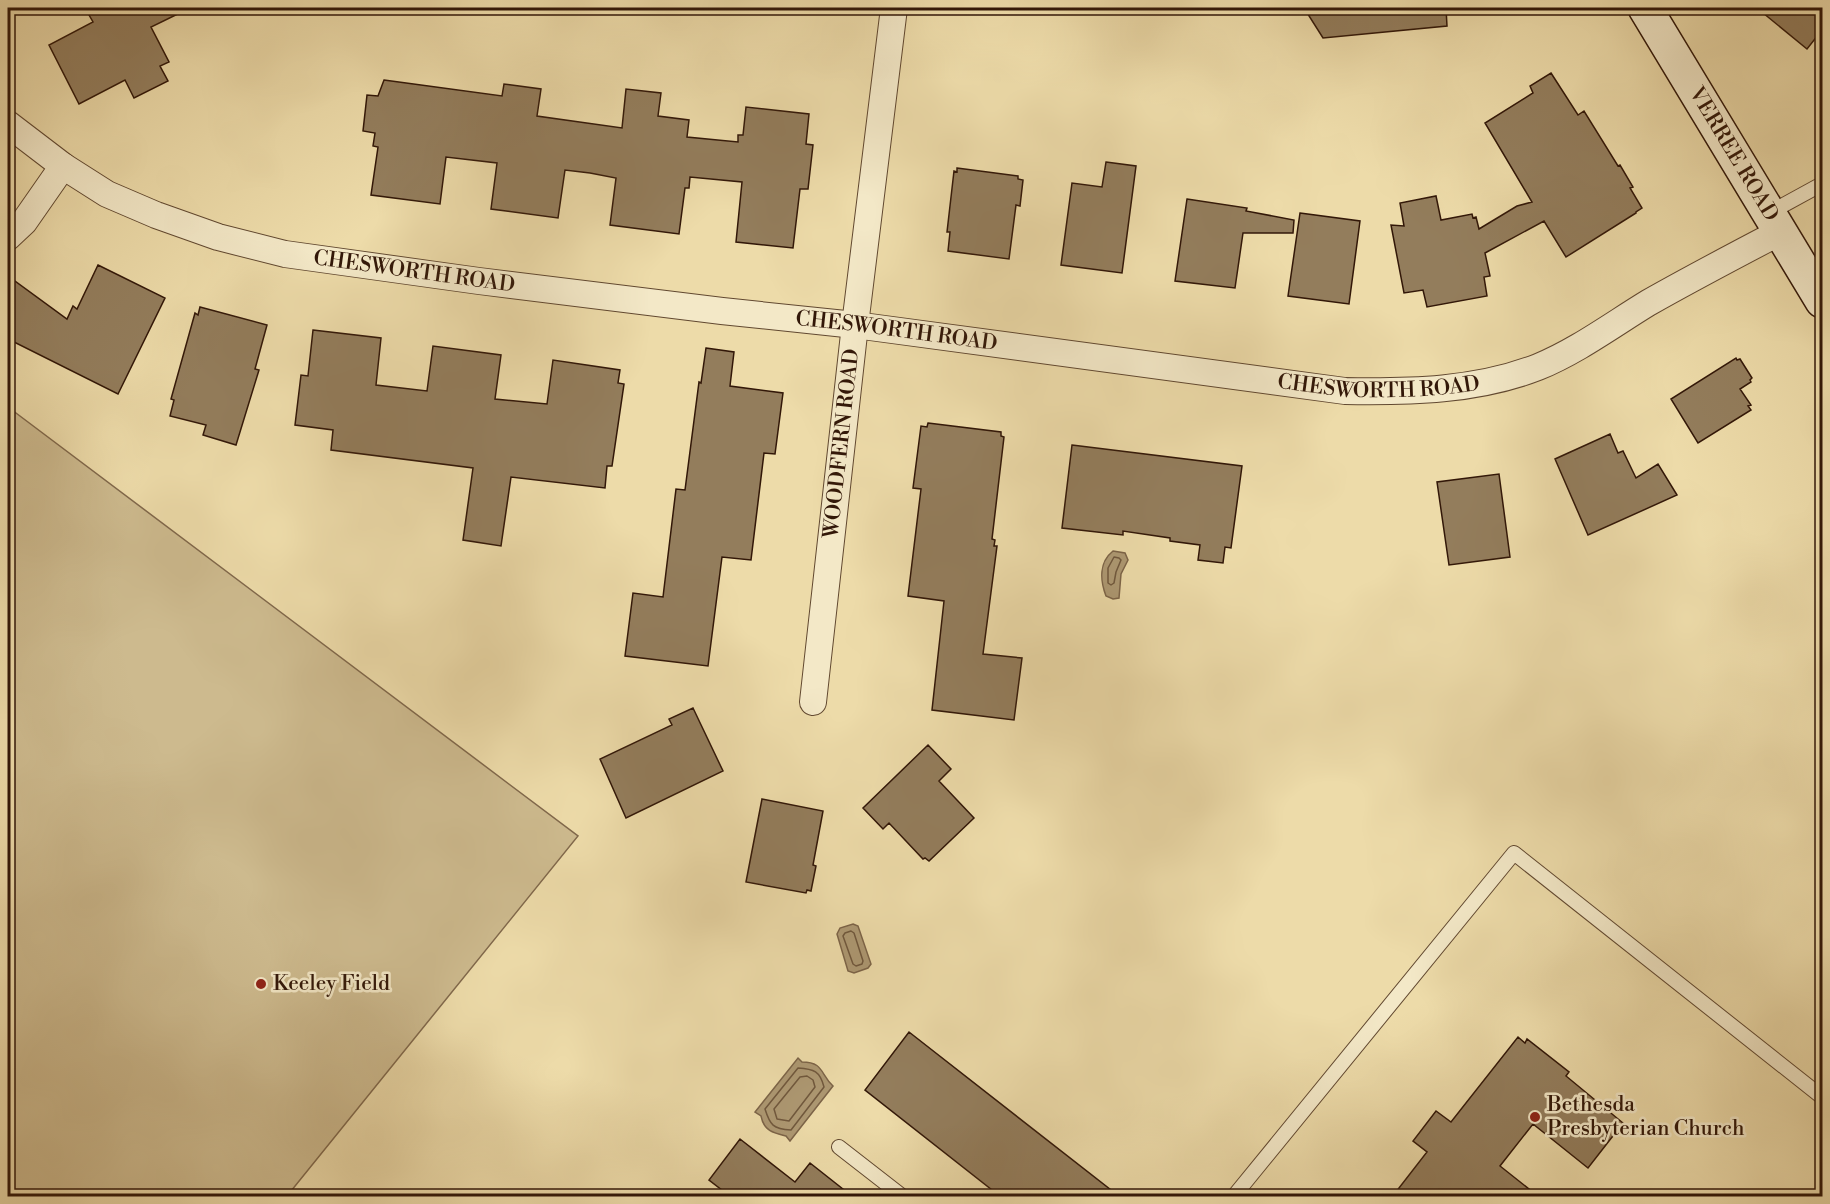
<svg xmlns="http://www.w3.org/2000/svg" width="1830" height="1204" viewBox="0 0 1830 1204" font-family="'Libre Bodoni',serif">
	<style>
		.green { fill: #cdba8e; stroke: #80684b; stroke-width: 1.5 }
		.water { fill: #ad9872; stroke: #7c6448; stroke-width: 1.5 }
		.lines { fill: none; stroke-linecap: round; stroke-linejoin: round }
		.shore { stroke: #70583d; stroke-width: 1.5 }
		.building { fill: #937d5c; stroke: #321708; stroke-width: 1.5 }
		.service-casing { stroke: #614830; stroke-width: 16 }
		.minor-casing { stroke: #614830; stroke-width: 28 }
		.secondary-casing { stroke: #321708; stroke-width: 36 }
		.service { stroke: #f3e8c7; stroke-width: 14 }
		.minor { stroke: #f3e8c7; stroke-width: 26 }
		.secondary { stroke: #f3e8c7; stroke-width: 33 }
		.poi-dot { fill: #8f2418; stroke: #f3e8c7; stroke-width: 2 }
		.labels { text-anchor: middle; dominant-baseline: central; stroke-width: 5; stroke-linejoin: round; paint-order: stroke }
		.street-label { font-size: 21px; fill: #321708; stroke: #f3e8c7 }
		.poi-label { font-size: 21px; fill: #321708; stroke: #f3e8c7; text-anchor: start }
	</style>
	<rect width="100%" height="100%" fill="#eddba9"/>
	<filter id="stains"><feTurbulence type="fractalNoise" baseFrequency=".00333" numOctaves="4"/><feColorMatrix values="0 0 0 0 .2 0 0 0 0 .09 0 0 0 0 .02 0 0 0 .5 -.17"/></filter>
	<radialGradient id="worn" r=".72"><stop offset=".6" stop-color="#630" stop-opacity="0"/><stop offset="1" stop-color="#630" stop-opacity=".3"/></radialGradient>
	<path class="green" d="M 8,407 L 578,836 L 287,1196 L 8,1196 Z"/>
	<path class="water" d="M 1113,551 L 1125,553 L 1128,560 L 1121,574 L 1119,598 L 1113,599 L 1106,596 C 1100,580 1099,562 1113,551 Z
		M 853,924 L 858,926 L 871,964 L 868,968 L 854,973 L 848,971 L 837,934 L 840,928 Z
		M 798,1058 L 802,1062 C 824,1062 820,1074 833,1086 L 790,1141 L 786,1136 C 773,1133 764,1131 761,1116 L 755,1112 Z"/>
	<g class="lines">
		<path class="shore" d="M 1114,557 L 1119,558 L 1121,560 L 1116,572 L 1114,583 L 1111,585 L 1108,583 L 1108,568 Z
			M 851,931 L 854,933 L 863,961 L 862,964 L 856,966 L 853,964 L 843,936 L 845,933 Z
			M 798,1068 C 814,1069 820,1071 824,1087 L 791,1130 C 773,1129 770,1125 765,1109 Z
			M 807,1076 L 813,1080 L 815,1087 L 789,1121 L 777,1119 L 774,1109 L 800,1077 Z"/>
	</g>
	<path class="building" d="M 85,8 L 190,8 L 151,27 L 169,62 L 160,66 L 168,81 L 134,98 L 125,80 L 79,104 L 49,45 L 93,22 Z
		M 1304,8 L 1446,8 L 1447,26 L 1323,38 Z
		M 1757,8 L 1822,8 L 1822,30 L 1807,49 Z
		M 1551,73 L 1578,115 L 1584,111 L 1618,166 L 1620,165 L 1633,187 L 1630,188 L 1642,208 L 1636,212 L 1636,213 L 1566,257 L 1544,221 L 1485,253 L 1490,276 L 1484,277 L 1487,296 L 1427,307 L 1423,290 L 1404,293 L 1391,225 L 1404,226 L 1400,203 L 1436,196 L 1441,220 L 1472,214 L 1473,218 L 1476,217 L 1479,229 L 1517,206 L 1532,202 L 1485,123 L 1533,93 L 1530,86 Z
		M 384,80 L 502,96 L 504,84 L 541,89 L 537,116 L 622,128 L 626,89 L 661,93 L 658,116 L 689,120 L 687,137 L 738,142 L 738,135 L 743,135 L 746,107 L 809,114 L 806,144 L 813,145 L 808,189 L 800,189 L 793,248 L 736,242 L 742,182 L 690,177 L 689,188 L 685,188 L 679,234 L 610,225 L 616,178 L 590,173 L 565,170 L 558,218 L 491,209 L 497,163 L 446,157 L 440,204 L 371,195 L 378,147 L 373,146 L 375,133 L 363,131 L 367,95 L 378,96 Z
		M 1106,162 L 1136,166 L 1122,273 L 1061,265 L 1072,183 L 1102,187 Z
		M 957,168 L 1018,176 L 1018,179 L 1023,180 L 1020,206 L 1016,205 L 1009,259 L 948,251 L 950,232 L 947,232 L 954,171 L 957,172 Z
		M 1187,199 L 1247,208 L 1246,211 L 1294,220 L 1293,233 L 1243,233 L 1235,288 L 1175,281 Z
		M 1300,213 L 1360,221 L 1349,304 L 1288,296 Z
		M 98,265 L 165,298 L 118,394 L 8,339 L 8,276 L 67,319 L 73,306 L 77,309 Z
		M 200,307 L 267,325 L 255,369 L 259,370 L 236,445 L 203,435 L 206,425 L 170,416 L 174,400 L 171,399 L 195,313 L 198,315 Z
		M 313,330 L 381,338 L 376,385 L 427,391 L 433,346 L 501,355 L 495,399 L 547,404 L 553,360 L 620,370 L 618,383 L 624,384 L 612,466 L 607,466 L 605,488 L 511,477 L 501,546 L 463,540 L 473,468 L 331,450 L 333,430 L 295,425 L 301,375 L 308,376 Z
		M 706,348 L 734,352 L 730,386 L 783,393 L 775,454 L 764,453 L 751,560 L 722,557 L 708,666 L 625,656 L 633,593 L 663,597 L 676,489 L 685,490 L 699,382 L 701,383 Z
		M 1736,358 L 1737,360 L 1740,359 L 1752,378 L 1750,380 L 1751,382 L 1740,389 L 1751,405 L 1748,406 L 1751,410 L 1698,443 L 1671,399 Z
		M 928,423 L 1001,432 L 1001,436 L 1004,437 L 992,539 L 995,540 L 994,546 L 997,546 L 983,654 L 1022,658 L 1014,720 L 932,710 L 944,601 L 908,596 L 921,489 L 913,488 L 921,426 L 927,427 Z
		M 1610,434 L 1618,453 L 1623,451 L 1636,478 L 1658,464 L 1677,495 L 1588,535 L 1555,459 Z
		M 1072,445 L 1242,466 L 1231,548 L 1225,547 L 1223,563 L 1198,560 L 1200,545 L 1170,541 L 1170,538 L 1123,531 L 1123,535 L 1062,528 Z
		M 1499,474 L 1510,557 L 1449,565 L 1437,482 Z
		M 693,708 L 723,771 L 626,818 L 600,759 L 672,725 L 669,719 Z
		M 928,745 L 951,769 L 939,781 L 974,818 L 929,861 L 925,858 L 923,859 L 889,823 L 883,829 L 863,808 Z
		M 762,799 L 823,811 L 813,865 L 816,866 L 811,891 L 807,890 L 806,893 L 746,882 Z
		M 909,1032 L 1120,1197 L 1001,1197 L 865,1090 Z
		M 1518,1037 L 1525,1043 L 1527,1039 L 1569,1072 L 1566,1076 L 1623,1123 L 1588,1168 L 1533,1124 L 1500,1166 L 1539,1197 L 1392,1197 L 1427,1152 L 1413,1141 L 1436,1111 L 1451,1122 Z
		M 740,1139 L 795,1182 L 810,1163 L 853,1197 L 731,1197 L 709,1180 Z"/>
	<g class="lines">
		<defs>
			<path id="service" d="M 1769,213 L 1822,184
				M 839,1147 L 902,1196
				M 1234,1196 L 1514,853 L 1822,1097"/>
			<g id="minor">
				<path id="s1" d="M 8,124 L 63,166 L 107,194 L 156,215 L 218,237 L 285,254 L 479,281 L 722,311 L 855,325 L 1345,391 C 1410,392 1477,391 1538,367 C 1577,351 1612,325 1648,303 C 1692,278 1736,255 1780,232"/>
				<path d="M 8,237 L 24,222 L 63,166"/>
				<path id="s2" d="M 813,702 L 855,325 L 894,8"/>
			</g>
			<g id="secondary">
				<path id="s3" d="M 1645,8 L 1822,301"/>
			</g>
		</defs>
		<use href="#service" class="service-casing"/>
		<use href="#minor" class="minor-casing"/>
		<use href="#secondary" class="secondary-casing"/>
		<use href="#service" class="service"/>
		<use href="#minor" class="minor"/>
		<use href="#secondary" class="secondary"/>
	</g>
	<g class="poi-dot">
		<circle cx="261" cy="984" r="6"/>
		<circle cx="1535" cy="1117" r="6"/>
	</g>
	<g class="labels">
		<g class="street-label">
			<text stroke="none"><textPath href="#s3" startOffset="171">VERREE ROAD</textPath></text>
			<text stroke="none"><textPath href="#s1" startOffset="440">CHESWORTH ROAD</textPath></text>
			<text stroke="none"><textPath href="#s1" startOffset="926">CHESWORTH ROAD</textPath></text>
			<text stroke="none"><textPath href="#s1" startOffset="1412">CHESWORTH ROAD</textPath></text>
			<text stroke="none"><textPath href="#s2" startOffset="260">WOODFERN ROAD</textPath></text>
		</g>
		<g class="poi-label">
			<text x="273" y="984">Keeley Field</text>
			<text x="1547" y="1105">Bethesda<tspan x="1547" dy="24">Presbyterian Church</tspan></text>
		</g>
	</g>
	<rect width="1830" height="1204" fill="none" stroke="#eddba9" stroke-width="30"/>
	<rect x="9" y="9" width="1812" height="1186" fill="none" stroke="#321708" stroke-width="3"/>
	<rect x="15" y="15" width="1800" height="1174" fill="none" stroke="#321708" stroke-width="1.5"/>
	<rect width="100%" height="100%" filter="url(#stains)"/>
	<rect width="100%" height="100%" fill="url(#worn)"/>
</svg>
